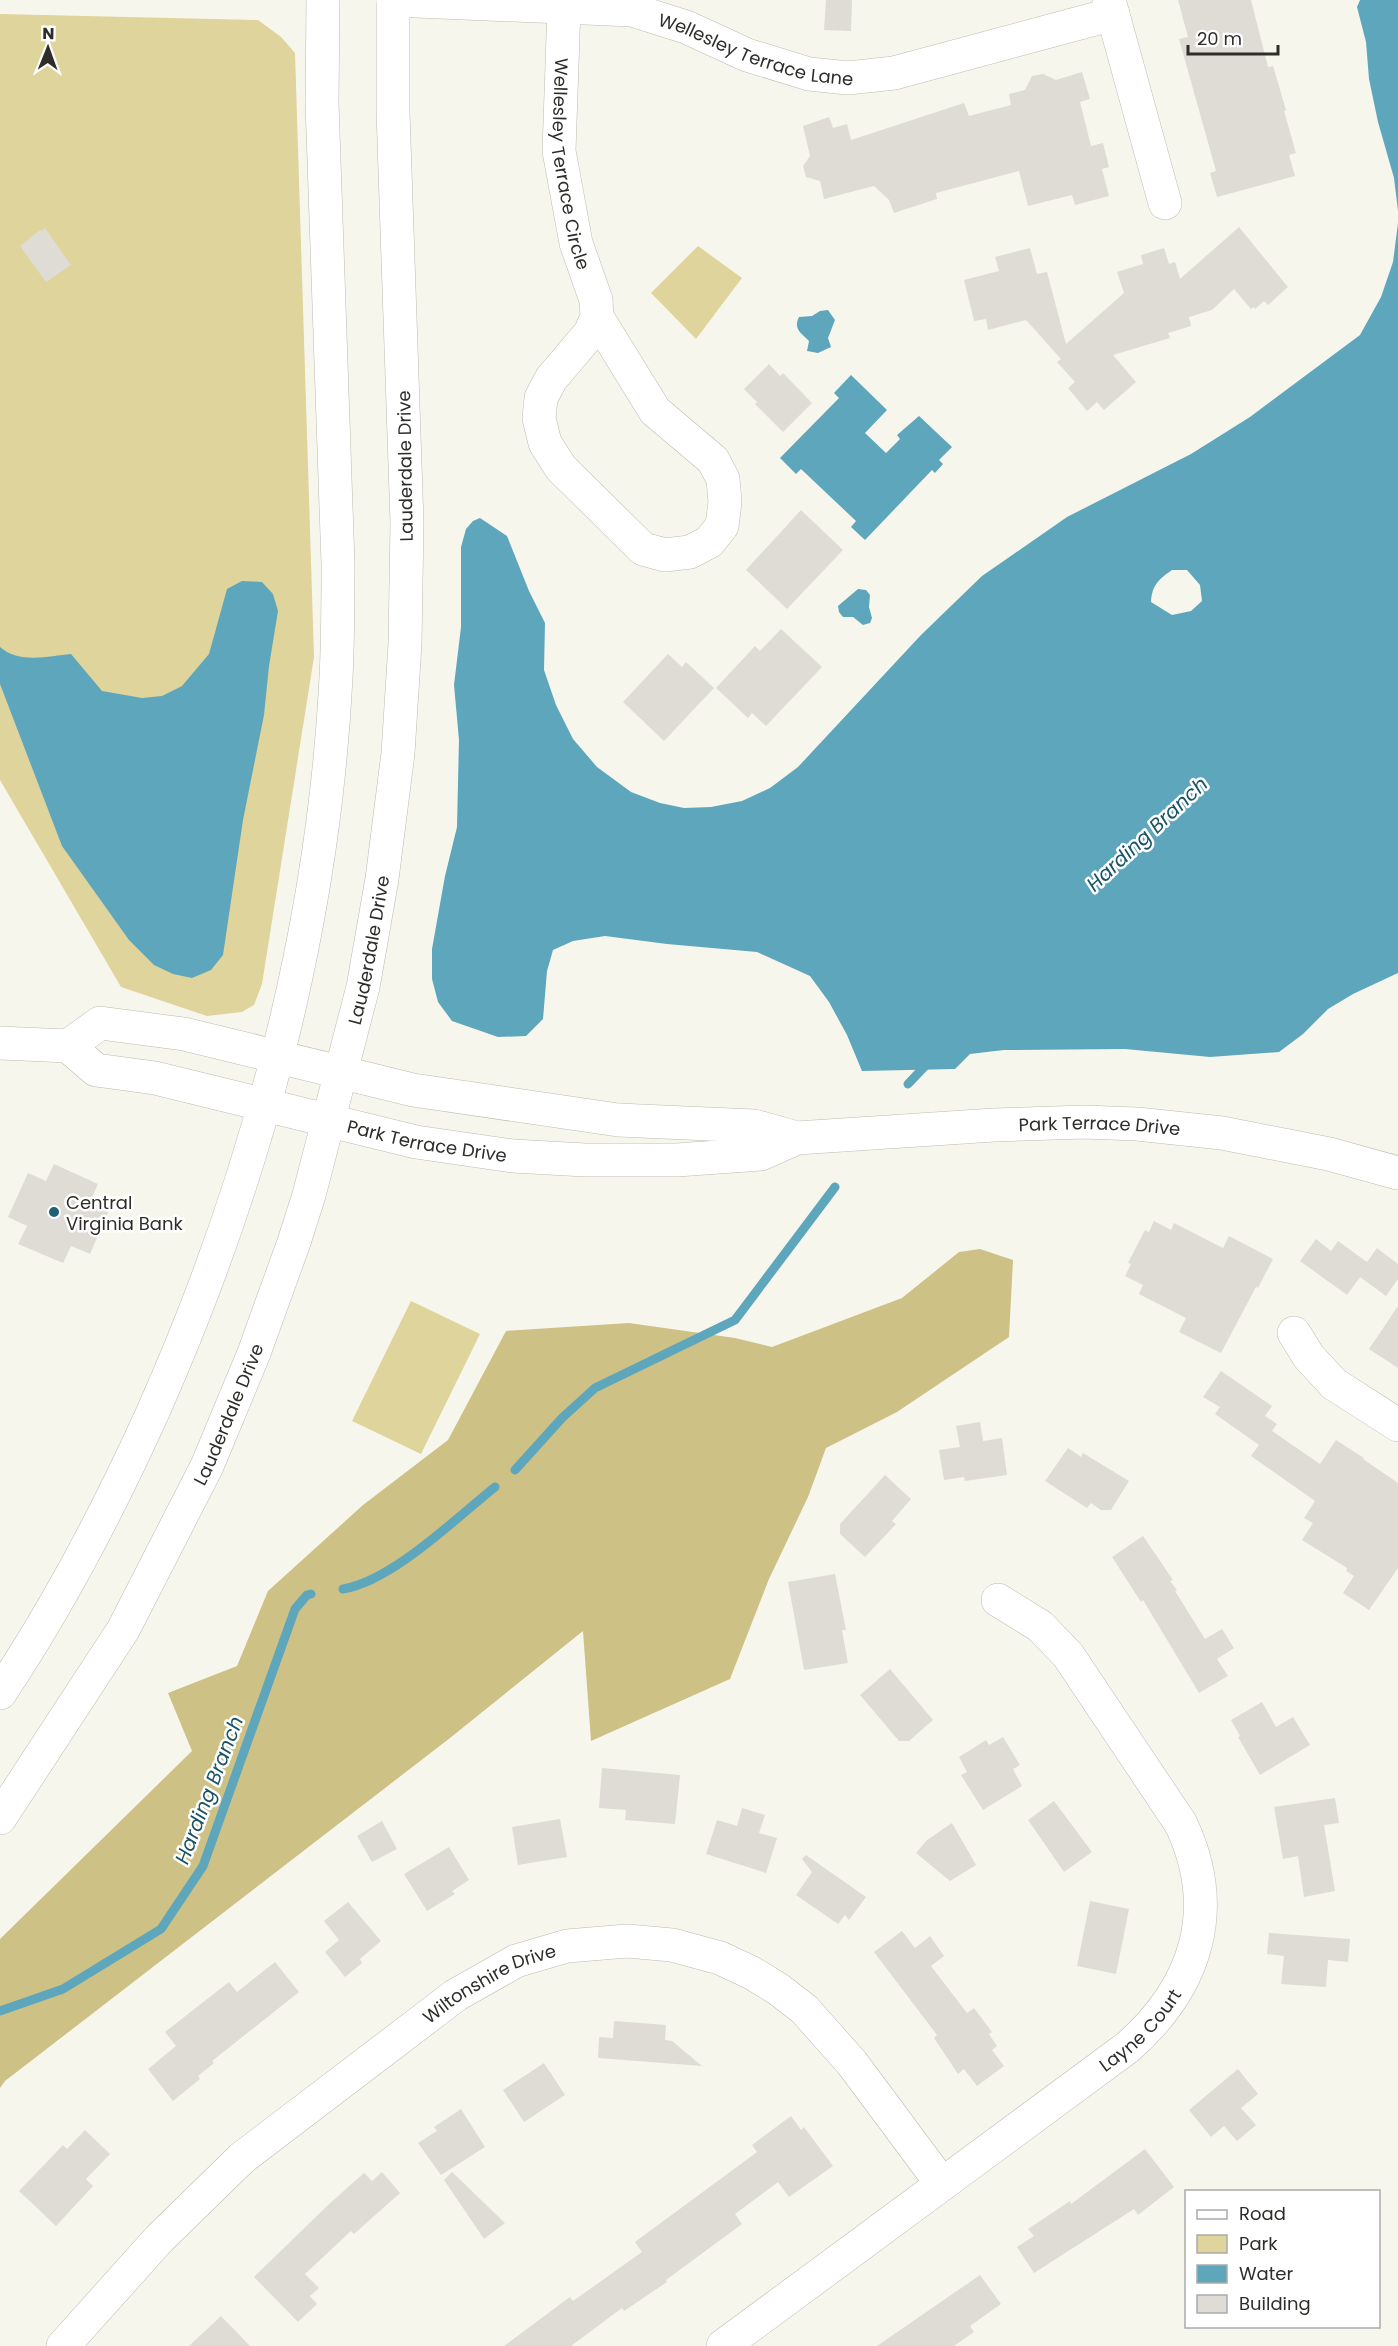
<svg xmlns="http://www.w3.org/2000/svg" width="1398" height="2346" viewBox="0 0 1398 2346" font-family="Poppins,sans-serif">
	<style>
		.green { fill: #dfd49b }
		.forest { fill: #cdc186 }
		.water { fill: #5ea6bc; fill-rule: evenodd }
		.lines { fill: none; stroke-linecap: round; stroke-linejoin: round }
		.stream { stroke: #5ea6bc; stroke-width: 9 }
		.building { fill: #dedcd4 }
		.street-casing { stroke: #bcbbb2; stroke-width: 34 }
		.secondary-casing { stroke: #bcbbb2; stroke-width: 34 }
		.street { stroke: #fff; stroke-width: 33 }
		.secondary { stroke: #fff; stroke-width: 33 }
		.poi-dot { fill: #1f6275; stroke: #fff; stroke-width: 2 }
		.labels { text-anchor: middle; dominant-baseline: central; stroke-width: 5; stroke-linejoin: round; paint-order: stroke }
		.street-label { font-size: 18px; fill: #2e2d2a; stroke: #fff }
		.poi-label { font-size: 18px; fill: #2e2d2a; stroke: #fff; text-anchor: start }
		.water-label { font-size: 20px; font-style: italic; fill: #185465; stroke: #fff }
	</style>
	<rect width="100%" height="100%" fill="#f7f6ed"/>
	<path class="green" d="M 0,14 L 258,20 L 281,37 L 295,53 L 314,657 L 262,984 L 254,1005 L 242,1012 L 207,1016 L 121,987 L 0,780 Z
		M 698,246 L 742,278 L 696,339 L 651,293 Z
		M 411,1301 L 480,1334 L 421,1454 L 352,1421 Z"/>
	<path class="forest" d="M 980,1249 L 1013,1260 L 1009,1337 L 897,1412 L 826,1448 L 808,1497 L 769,1579 L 730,1679 L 591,1741 L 583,1631 L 450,1738 L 5,2081 L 0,2088 L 0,1939 L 192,1751 L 168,1693 L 237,1666 L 268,1591 L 363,1505 L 448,1440 L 506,1331 L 629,1323 L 735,1338 L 772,1347 L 902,1298 L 959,1252 Z"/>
	<path class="water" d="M 1360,0 L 1398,0 L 1398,211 L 1394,178 L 1378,122 L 1369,79 L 1366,42 L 1357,7 Z
		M 1398,223 L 1398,973 L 1353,994 L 1328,1009 L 1303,1034 L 1279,1052 L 1210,1057 L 1125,1049 L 1004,1050 L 970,1054 L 955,1069 L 862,1071 L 847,1035 L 829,1002 L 810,976 L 757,952 L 667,944 L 605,936 L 573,941 L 553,950 L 547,971 L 543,1019 L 526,1036 L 498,1037 L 452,1021 L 438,1002 L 432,979 L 432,949 L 445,876 L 457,827 L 459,740 L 454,685 L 461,627 L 461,547 L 466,529 L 473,521 L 480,518 L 507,536 L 529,591 L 545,623 L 544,670 L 556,705 L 573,739 L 597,767 L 631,792 L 660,803 L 684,808 L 711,807 L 742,801 L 770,788 L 798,767 L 921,635 L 982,576 L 1067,517 L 1191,454 L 1250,417 L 1360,335 L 1381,297 L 1393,262 ZM 1172,570 L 1187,570 L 1200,585 L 1202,601 L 1191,611 L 1172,615 L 1151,602 C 1152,585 1159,579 1172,570 Z
		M 828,310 L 835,320 L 828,338 L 831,347 L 818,353 L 807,351 L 809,341 C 801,333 793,329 799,317 L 812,316 L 820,311 Z
		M 851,375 L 887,410 L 865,433 L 886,453 L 900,439 L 897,435 L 919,416 L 952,447 L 939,460 L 943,464 L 935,473 L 932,470 L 865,540 L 851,527 L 856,521 L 801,469 L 796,474 L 780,458 L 839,398 L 834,393 Z
		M 242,581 L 262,582 L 273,594 L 278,611 L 269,666 L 264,715 L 243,820 L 223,955 L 211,970 L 192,978 L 173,974 L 154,965 L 129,940 L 62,846 L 0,684 L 0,647 C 19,664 49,656 71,654 L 102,691 L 142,698 L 162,696 L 182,686 L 209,654 L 227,589 Z
		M 858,589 L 866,590 L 870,595 L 869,607 L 872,618 L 870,623 L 863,625 L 853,617 L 843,617 L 839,612 L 838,606 Z"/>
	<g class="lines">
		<path class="stream" d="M 908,1084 L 927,1064
			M 515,1470 L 562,1418 L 595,1388 L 735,1320 L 835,1187
			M 343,1589 C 392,1581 455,1519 495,1487
			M 0,2011 L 63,1989 L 161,1929 L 203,1866 L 295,1609 L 307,1595 L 311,1594"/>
	</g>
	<path class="building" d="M 826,0 L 852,0 L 851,31 L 824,30 Z
		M 1178,0 L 1251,0 L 1268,67 L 1273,66 L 1286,110 L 1284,111 L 1296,153 L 1289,155 L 1295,176 L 1217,197 L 1210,173 L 1216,171 L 1179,39 L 1188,37 Z
		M 1082,72 L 1090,99 L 1080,102 L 1091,146 L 1103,143 L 1109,167 L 1102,169 L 1109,196 L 1075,205 L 1072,195 L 1028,206 L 1019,171 L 936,193 L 937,199 L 894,213 L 889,200 L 874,186 L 824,199 L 820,181 L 806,177 L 803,166 L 810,156 L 803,126 L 829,117 L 833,128 L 847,124 L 851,140 L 964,103 L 969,116 L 1011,105 L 1009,94 L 1025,90 L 1032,76 L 1043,74 L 1056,80 Z
		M 1239,227 L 1288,287 L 1268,305 L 1264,301 L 1255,309 L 1254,307 L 1251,309 L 1234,289 L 1212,310 L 1189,317 L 1191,326 L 1168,333 L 1170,338 L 1113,355 L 1136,382 L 1104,410 L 1097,402 L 1087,411 L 1068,388 L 1075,382 L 1057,362 L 1061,359 L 1026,320 L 988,330 L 986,319 L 974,321 L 964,280 L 999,271 L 995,257 L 1030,248 L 1037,274 L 1047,272 L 1066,344 L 1124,293 L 1117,272 L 1143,264 L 1141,255 L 1164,248 L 1169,264 L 1175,262 L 1180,279 Z
		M 45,228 L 71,265 L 46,282 L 20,246 L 40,230 L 41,231 Z
		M 769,364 L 780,376 L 783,373 L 812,403 L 783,432 L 755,404 L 757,402 L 744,389 Z
		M 801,510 L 843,550 L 787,609 L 746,570 Z
		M 781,629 L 822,667 L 766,726 L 752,713 L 748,718 L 716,688 L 755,646 L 760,651 Z
		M 668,654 L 682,667 L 686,662 L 714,688 L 664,741 L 623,702 Z
		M 54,1164 L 98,1184 L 90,1202 L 109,1210 L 90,1254 L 71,1246 L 63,1263 L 18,1244 L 27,1226 L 8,1217 L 28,1173 L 46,1181 Z
		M 1154,1221 L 1171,1230 L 1174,1223 L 1223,1248 L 1229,1236 L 1273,1259 L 1258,1288 L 1256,1287 L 1221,1353 L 1179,1332 L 1186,1318 L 1139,1294 L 1143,1285 L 1125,1276 L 1131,1264 L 1128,1263 L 1145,1230 L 1149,1232 Z
		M 1316,1239 L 1331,1251 L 1338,1241 L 1367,1262 L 1377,1248 L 1398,1264 L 1398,1279 L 1386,1296 L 1360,1277 L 1347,1295 L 1300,1261 Z
		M 1398,1306 L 1398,1368 L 1369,1349 Z
		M 1221,1371 L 1272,1406 L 1265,1416 L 1277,1424 L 1272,1431 L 1320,1464 L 1336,1440 L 1364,1458 L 1363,1459 L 1398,1483 L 1398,1568 L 1369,1610 L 1343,1593 L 1354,1576 L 1346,1571 L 1347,1568 L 1302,1540 L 1313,1523 L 1304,1518 L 1315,1501 L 1251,1456 L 1259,1445 L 1215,1414 L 1220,1407 L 1203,1397 Z
		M 980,1422 L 983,1441 L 1002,1438 L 1007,1475 L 965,1481 L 964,1477 L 944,1480 L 939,1450 L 960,1447 L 956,1426 Z
		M 1068,1448 L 1081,1457 L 1083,1453 L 1129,1481 L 1111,1510 L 1101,1510 L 1091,1503 L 1087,1508 L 1045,1481 Z
		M 885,1475 L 911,1499 L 892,1521 L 896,1524 L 865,1557 L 840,1534 L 840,1524 Z
		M 1143,1536 L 1173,1580 L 1170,1581 L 1177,1590 L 1175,1591 L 1205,1639 L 1222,1629 L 1234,1648 L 1217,1659 L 1228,1676 L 1199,1693 L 1143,1600 L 1141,1602 L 1112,1557 Z
		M 835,1574 L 846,1630 L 842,1630 L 848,1663 L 804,1670 L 788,1582 Z
		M 890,1669 L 933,1720 L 909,1741 L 899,1741 L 860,1695 Z
		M 1262,1702 L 1276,1727 L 1293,1717 L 1310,1745 L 1260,1775 L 1238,1737 L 1240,1736 L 1231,1720 Z
		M 1003,1737 L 1020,1765 L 1013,1769 L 1022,1786 L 983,1810 L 961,1775 L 967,1772 L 959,1757 L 986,1740 L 989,1745 Z
		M 602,1768 L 680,1775 L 675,1824 L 625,1820 L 626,1810 L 599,1808 Z
		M 1335,1798 L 1339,1823 L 1324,1825 L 1335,1891 L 1304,1897 L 1298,1856 L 1283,1859 L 1274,1807 Z
		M 1054,1801 L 1092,1852 L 1064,1872 L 1028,1820 Z
		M 742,1808 L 765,1815 L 759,1833 L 777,1838 L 766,1873 L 706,1854 L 717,1820 L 737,1826 Z
		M 560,1819 L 567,1857 L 518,1865 L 512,1827 Z
		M 382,1821 L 397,1849 L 372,1862 L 357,1836 Z
		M 952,1823 L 976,1865 L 950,1881 L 916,1853 L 927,1840 Z
		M 449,1847 L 469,1880 L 452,1891 L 455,1894 L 427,1911 L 404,1874 Z
		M 806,1855 L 866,1897 L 849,1920 L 845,1915 L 838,1924 L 796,1895 L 812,1872 L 802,1859 Z
		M 1090,1901 L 1129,1909 L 1116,1974 L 1077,1966 Z
		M 348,1902 L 381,1941 L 360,1959 L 362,1963 L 345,1977 L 325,1952 L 339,1940 L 324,1921 Z
		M 902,1931 L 915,1948 L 930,1936 L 944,1956 L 931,1966 L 967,2013 L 974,2008 L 992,2032 L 989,2034 L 997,2046 L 992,2050 L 1004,2066 L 977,2086 L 964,2069 L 958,2074 L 934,2038 L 937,2035 L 874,1952 Z
		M 1269,1933 L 1350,1939 L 1348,1962 L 1328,1960 L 1326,1987 L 1281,1984 L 1284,1956 L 1267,1954 Z
		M 275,1962 L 299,1992 L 212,2061 L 214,2063 L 198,2076 L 200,2079 L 173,2101 L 148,2069 L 176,2046 L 165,2032 L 229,1982 L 237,1992 Z
		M 614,2021 L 666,2025 L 665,2040 L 672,2041 L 702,2066 L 598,2058 L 599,2037 L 613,2038 Z
		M 544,2063 L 565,2095 L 524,2122 L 503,2090 Z
		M 1238,2069 L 1258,2094 L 1241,2108 L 1256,2125 L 1237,2141 L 1224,2126 L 1211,2137 L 1189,2110 Z
		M 461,2109 L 485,2147 L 441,2175 L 418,2143 L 437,2131 L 434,2127 Z
		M 791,2116 L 801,2130 L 804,2127 L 833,2166 L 789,2197 L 778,2182 L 735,2214 L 742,2224 L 666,2280 L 667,2282 L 624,2311 L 622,2308 L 571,2346 L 504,2346 L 570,2297 L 573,2301 L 642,2252 L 635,2242 L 757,2152 L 752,2145 Z
		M 85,2130 L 110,2154 L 86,2179 L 93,2186 L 56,2226 L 19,2191 L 63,2145 L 67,2149 Z
		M 1145,2149 L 1174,2187 L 1138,2215 L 1134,2209 L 1034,2273 L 1017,2247 L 1034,2236 L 1028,2229 L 1070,2201 L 1071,2204 Z
		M 382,2172 L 400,2193 L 354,2234 L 351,2231 L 305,2274 L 319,2288 L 310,2296 L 317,2304 L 298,2322 L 254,2277 L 328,2205 L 364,2173 L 372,2181 Z
		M 452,2172 L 505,2223 L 484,2239 L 444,2180 Z
		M 980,2275 L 1001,2304 L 970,2326 L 974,2332 L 954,2346 L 877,2346 Z
		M 221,2316 L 250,2346 L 189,2346 Z"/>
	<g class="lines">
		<defs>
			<g id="street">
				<path id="s1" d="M 393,0 L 632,10 L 686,27 L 747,55 L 809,74 L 848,78 L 894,73 L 1113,14"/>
				<path d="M 1109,0 L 1165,203"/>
				<path id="s2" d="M 564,7 L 559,151 L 576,243 L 596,300 L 597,317 L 590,333 L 551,379 L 541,398 L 539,418 L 545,443 L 561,468 L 643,549 L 665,555 L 690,552 L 709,542 L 722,526 L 725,502 L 723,479 L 713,460 L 655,411 L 597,317"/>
				<path d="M 1294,1333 L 1309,1357 L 1334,1384 L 1398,1425"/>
				<path id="s3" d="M 63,2346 L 159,2239 L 242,2158 L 456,1995 L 516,1961 L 567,1946 L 627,1941 L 672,1945 L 720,1958 L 752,1973 L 778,1989 L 804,2009 L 852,2063 L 942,2184"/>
				<path id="s4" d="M 723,2346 L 1128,2047 C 1197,1986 1221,1909 1181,1824 L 1068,1655 L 1040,1626 L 998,1600"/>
			</g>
			<g id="secondary">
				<path id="s5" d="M 0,1043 L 68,1046 L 96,1070 L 155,1078 L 416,1142 L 513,1156 L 585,1160 L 677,1160 L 761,1154 L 797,1138 L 994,1125 L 1084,1122 L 1137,1124 L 1222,1133 L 1329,1154 L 1398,1173"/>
				<path d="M 68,1046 L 100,1023 L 184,1034 L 413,1090 L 618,1120 L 754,1126 L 797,1138"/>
				<path d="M 0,1693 C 59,1605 108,1511 152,1414 C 255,1183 323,932 336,678 C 338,640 338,602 338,564 L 322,103 L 323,0"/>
				<path id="s6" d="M 0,1818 L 123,1630 L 207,1466 L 254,1353 L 294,1242 L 309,1195 L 363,987 L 382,879 L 398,753 L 405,644 L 407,523 L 393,112 L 393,0"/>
			</g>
		</defs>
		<use href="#street" class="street-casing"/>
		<use href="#secondary" class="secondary-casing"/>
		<use href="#street" class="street"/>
		<use href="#secondary" class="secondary"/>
	</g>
	<circle class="poi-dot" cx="54" cy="1212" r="6"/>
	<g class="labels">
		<g class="street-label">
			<text stroke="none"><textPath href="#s1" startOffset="370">Wellesley Terrace Lane</textPath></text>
			<text stroke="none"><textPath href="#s2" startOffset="158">Wellesley Terrace Circle</textPath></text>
			<text transform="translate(405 466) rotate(-91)">Lauderdale Drive</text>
			<text stroke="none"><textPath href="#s6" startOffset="951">Lauderdale Drive</textPath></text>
			<text stroke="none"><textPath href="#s5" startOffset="1122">Park Terrace Drive</textPath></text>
			<text stroke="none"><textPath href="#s5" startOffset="444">Park Terrace Drive</textPath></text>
			<text stroke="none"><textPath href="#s6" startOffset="465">Lauderdale Drive</textPath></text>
			<text stroke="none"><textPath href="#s3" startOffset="564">Wiltonshire Drive</textPath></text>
			<text stroke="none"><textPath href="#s4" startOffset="524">Layne Court</textPath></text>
		</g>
		<g class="poi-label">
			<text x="66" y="1202">Central<tspan x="66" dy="21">Virginia Bank</tspan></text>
		</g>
		<g class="water-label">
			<text transform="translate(1147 834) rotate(-43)">Harding Branch</text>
			<text transform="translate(209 1790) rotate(-69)">Harding Branch</text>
		</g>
	</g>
	<rect x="1185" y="2190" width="195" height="138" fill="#ffffff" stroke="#ababaa" stroke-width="1.5"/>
	<rect x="1197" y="2210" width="30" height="9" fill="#ffffff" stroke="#ababaa" stroke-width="1.5"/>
	<text x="1239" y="2220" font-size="18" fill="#2e2d2a">Road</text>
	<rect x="1197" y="2235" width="30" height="18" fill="#dfd49b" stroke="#ababaa" stroke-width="1.5"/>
	<text x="1239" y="2250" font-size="18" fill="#2e2d2a">Park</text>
	<rect x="1197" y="2265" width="30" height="18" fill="#5ea6bc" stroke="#ababaa" stroke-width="1.5"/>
	<text x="1239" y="2280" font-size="18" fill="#2e2d2a">Water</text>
	<rect x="1197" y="2295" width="30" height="18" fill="#dedcd4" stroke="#ababaa" stroke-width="1.5"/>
	<text x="1239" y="2310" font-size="18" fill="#2e2d2a">Building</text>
	<g transform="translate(48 48) rotate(1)" stroke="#ffffff" stroke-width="4.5" paint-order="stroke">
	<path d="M0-4.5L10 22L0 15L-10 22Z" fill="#2e2d2a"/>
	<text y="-9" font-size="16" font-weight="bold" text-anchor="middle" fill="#2e2d2a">N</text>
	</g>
	<path d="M1188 45v9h90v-9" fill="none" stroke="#2e2d2a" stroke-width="3"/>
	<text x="1197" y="45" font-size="18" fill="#2e2d2a" stroke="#ffffff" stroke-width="4.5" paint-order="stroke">20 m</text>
</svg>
